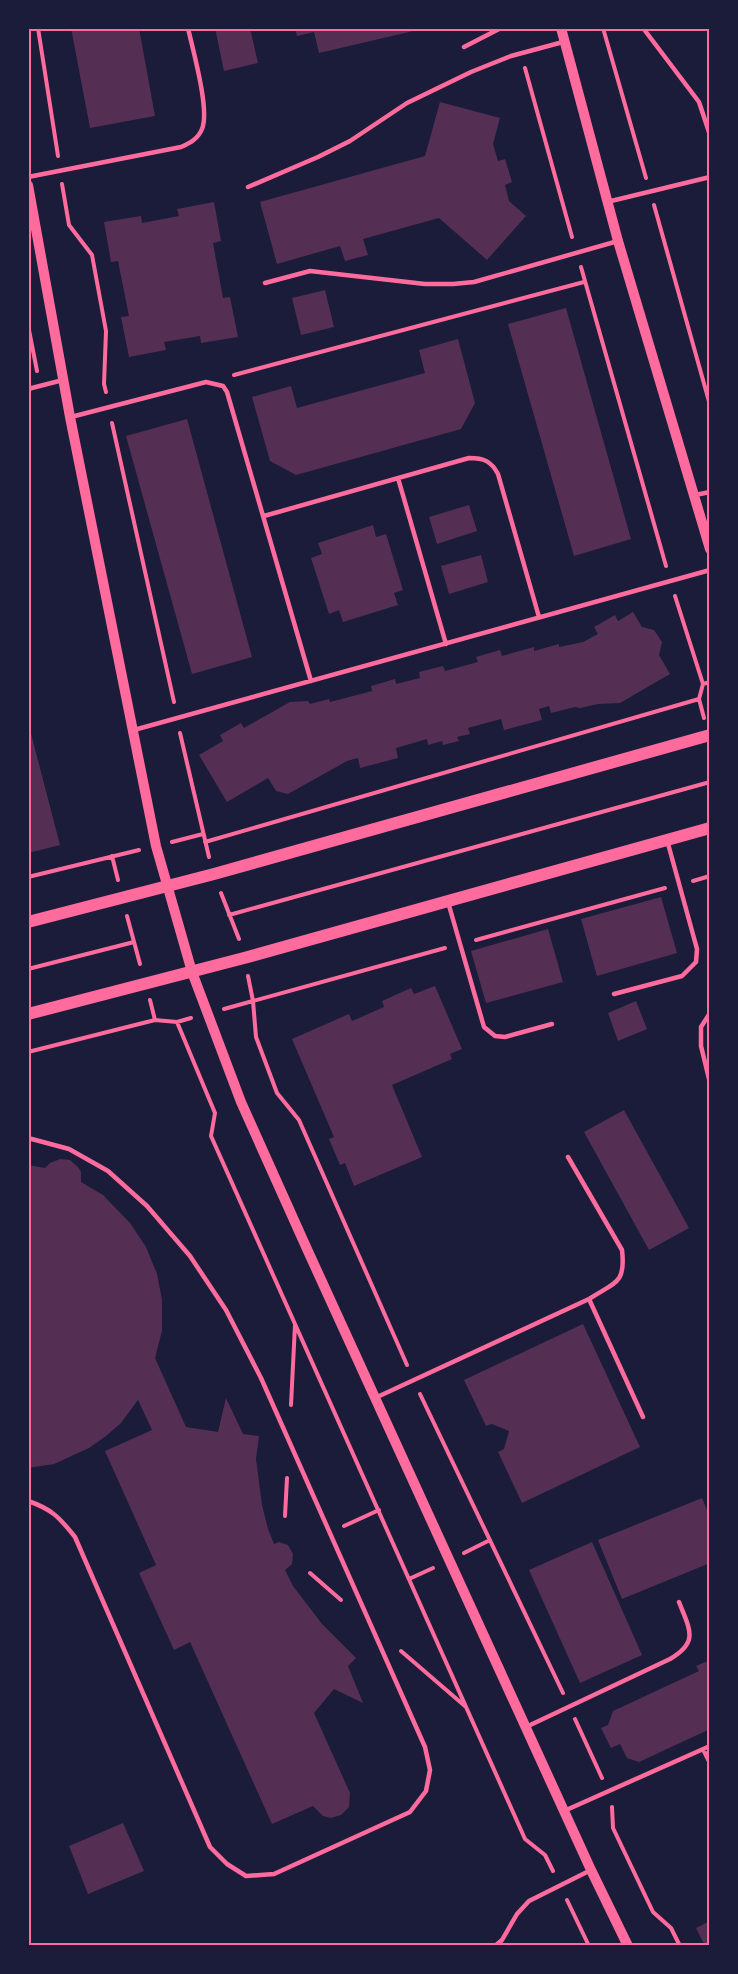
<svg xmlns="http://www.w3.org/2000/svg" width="738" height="1974" viewBox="0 0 738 1974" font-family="Overpass,sans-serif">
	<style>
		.building { fill: #542f53 }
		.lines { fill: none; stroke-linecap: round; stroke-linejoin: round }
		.path { stroke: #ff6b9d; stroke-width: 4 }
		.service { stroke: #ff6b9d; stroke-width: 4.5 }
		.tertiary { stroke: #ff6b9d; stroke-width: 10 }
		.secondary { stroke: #ff6b9d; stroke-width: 12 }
		.neatline { fill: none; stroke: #ff6b9d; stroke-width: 2 }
	</style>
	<rect width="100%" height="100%" fill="#1b1b3a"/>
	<path class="building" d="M 71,28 L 139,28 L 155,116 L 90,128 Z
		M 215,28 L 250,28 L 258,63 L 224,71 Z
		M 295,28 L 422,28 L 422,29 L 319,53 L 314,32 L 297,36 Z
		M 440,102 L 500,118 L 493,144 L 498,161 L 505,159 L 512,182 L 505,185 L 509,201 L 526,216 L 487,260 L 439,218 L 363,239 L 368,255 L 345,261 L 340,246 L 277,264 L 260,202 L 425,156 Z
		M 214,202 L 221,241 L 213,243 L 223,298 L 230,297 L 238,337 L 201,343 L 200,336 L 164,342 L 166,350 L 129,357 L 121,317 L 129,316 L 118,261 L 111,262 L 104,222 L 141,216 L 142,223 L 179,216 L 177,209 Z
		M 325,290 L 334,327 L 301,335 L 292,298 Z
		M 566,308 L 631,539 L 574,556 L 508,324 Z
		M 458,339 L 475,403 L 461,429 L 296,475 L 270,461 L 252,397 L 291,386 L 297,408 L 425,373 L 419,350 Z
		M 187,419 L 252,657 L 192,674 L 126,436 Z
		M 469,505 L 477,531 L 437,544 L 429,517 Z
		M 373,525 L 376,537 L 386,534 L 403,590 L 394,593 L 398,605 L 343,622 L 339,610 L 329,614 L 311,558 L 322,554 L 318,543 Z
		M 481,555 L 488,582 L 449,594 L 441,566 Z
		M 633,612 L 642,627 L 654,630 L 662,642 L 659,655 L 670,674 L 620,703 L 598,704 L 580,708 L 575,707 L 551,713 L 549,706 L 539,709 L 542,720 L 504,730 L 501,719 L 468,728 L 470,734 L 457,737 L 459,741 L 443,745 L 442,741 L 428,745 L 427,739 L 396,748 L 398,758 L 360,768 L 358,758 L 347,761 L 288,794 L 276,791 L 268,778 L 227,802 L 199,755 L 223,741 L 220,735 L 241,723 L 244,728 L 290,702 L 308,701 L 310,704 L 329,699 L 330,702 L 372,691 L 371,686 L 395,679 L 396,684 L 420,678 L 419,672 L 443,666 L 445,671 L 478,662 L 476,657 L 500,650 L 502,656 L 534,647 L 534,651 L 559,644 L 559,647 L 583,642 L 598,634 L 594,627 L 615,615 L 618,621 Z
		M 28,722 L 60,845 L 28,853 Z
		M 661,897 L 677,953 L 597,976 L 581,919 Z
		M 548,929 L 563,982 L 486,1003 L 471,951 Z
		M 435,986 L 462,1049 L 450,1054 L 452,1059 L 392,1085 L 422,1157 L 354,1186 L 345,1163 L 340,1165 L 329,1139 L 334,1137 L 292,1039 L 349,1014 L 352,1021 L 384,1007 L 382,1001 L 411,988 L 414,994 Z
		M 636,1001 L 647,1029 L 618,1041 L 608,1013 Z
		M 624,1110 L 689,1228 L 649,1250 L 584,1132 Z
		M 60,1159 L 70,1160 L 78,1167 L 81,1172 L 81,1182 L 103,1195 L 130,1223 L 146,1247 L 157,1274 L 162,1300 L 162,1331 L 155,1358 L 186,1427 L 218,1432 L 226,1398 L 243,1434 L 259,1436 L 256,1459 L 262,1505 L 268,1529 L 274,1544 L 279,1542 L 288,1545 L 293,1554 L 292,1564 L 285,1570 L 293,1586 L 322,1624 L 356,1658 L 348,1666 L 363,1703 L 334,1689 L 314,1713 L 350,1793 L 349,1807 L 341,1815 L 331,1818 L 323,1816 L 313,1806 L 272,1824 L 190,1642 L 174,1650 L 139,1573 L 156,1565 L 105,1451 L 152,1430 L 138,1400 L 121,1423 L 106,1436 L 89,1448 L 54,1464 L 28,1468 L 28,1165 L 45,1168 L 50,1163 Z
		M 583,1324 L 640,1447 L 522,1503 L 498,1452 L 504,1449 L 509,1431 L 492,1424 L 486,1426 L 464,1380 Z
		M 702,1498 L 710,1517 L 710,1563 L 622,1599 L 598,1540 Z
		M 592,1542 L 642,1655 L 580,1683 L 529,1570 Z
		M 710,1660 L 710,1729 L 639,1762 L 627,1758 L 620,1744 L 611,1748 L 601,1728 L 608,1725 L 613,1711 L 699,1671 L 696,1666 Z
		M 123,1823 L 144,1871 L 88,1894 L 69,1846 Z
		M 710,1921 L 710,1946 L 705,1946 L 696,1928 Z"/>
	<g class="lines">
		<path class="path" d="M 38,28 L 58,156
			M 603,28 L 646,178
			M 525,68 L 572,237
			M 62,184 L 69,225 L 92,255 L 106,331 L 104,384 L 106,392
			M 654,205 L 710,405
			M 581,267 L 666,566
			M 28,325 L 37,371
			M 234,375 L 584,282
			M 112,423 L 174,702
			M 675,596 L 703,684 L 699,699 L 704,718
			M 703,684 L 710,682
			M 180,733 L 209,857
			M 172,842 L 203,834
			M 205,842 L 699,699
			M 112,856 L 118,880
			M 28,877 L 139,850
			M 693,881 L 710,876
			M 221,893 L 239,939
			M 229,915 L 710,782
			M 127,916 L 140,964
			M 476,940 L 665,888
			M 28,969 L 134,942
			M 248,976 L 253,1001 L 256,1037 L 277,1093 L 299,1120 L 407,1365
			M 150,1000 L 155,1020
			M 224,1009 L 445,948
			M 177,1022 L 215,1113 L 211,1136 L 525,1839 L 545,1855 L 553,1871
			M 28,1052 L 155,1020 L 177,1022 L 191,1018
			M 420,1394 L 563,1693
			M 291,1405 L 295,1325
			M 285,1516 L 287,1478
			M 344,1526 L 379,1510
			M 464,1553 L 490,1540
			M 310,1573 L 341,1600
			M 409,1579 L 433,1568
			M 401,1651 L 466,1707
			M 575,1719 L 602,1778
			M 612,1807 L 613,1828 L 653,1912 L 671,1928 L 680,1946
			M 567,1900 L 589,1946"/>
		<path class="service" d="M 643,28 L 699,102 L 710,135
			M 464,47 L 501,28
			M 28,177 L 181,147 C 190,143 198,139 202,129 C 210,110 193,51 188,28
			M 248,187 L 318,157 L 350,141 L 407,103 L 471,72 L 511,56 L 563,42
			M 607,202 L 710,177
			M 265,283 L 310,271 L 425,284 L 453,284 L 474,282 L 618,241
			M 28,389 L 63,380
			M 71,417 L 206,382 L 223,386 L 227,392 L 311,681
			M 398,478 L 446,644
			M 695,495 L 710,492
			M 264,516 L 469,458 C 484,458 491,461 498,474 L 539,617
			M 134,730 L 710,570
			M 448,902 L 484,1027 L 495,1036 L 505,1037 L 552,1024
			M 614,994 L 682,976 L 696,962 L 697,949 L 667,840
			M 710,1013 L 701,1027 L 701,1046 L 710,1083
			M 28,1138 L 69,1149 L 108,1171 L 147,1206 L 190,1256 L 226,1310 L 261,1378 L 425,1747 L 430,1770 L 426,1791 L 410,1812 L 274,1874 L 246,1876 L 227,1864 L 210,1847 L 75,1537 C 60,1518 52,1509 28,1501
			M 589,1299 L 643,1417
			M 375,1398 L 589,1299 C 615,1282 626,1284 622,1250 L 568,1157
			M 526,1727 L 670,1659 C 699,1642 690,1630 679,1602
			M 703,1749 L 710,1763
			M 564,1811 L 710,1746
			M 495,1946 L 502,1940 L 517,1914 L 529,1901 L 591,1870"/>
		<path class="tertiary" d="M 561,28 L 618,241 L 710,549
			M 28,185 L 70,417 L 156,846 L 192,972 L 241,1102 L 307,1249 L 591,1870 L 628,1946"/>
		<path class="secondary" d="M 28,922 L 214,874 L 710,735
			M 28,1014 L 244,958 L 710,828"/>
	</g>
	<rect width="738" height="1974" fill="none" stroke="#1b1b3a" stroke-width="60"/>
	<rect x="30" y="30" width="678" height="1914" class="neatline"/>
</svg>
